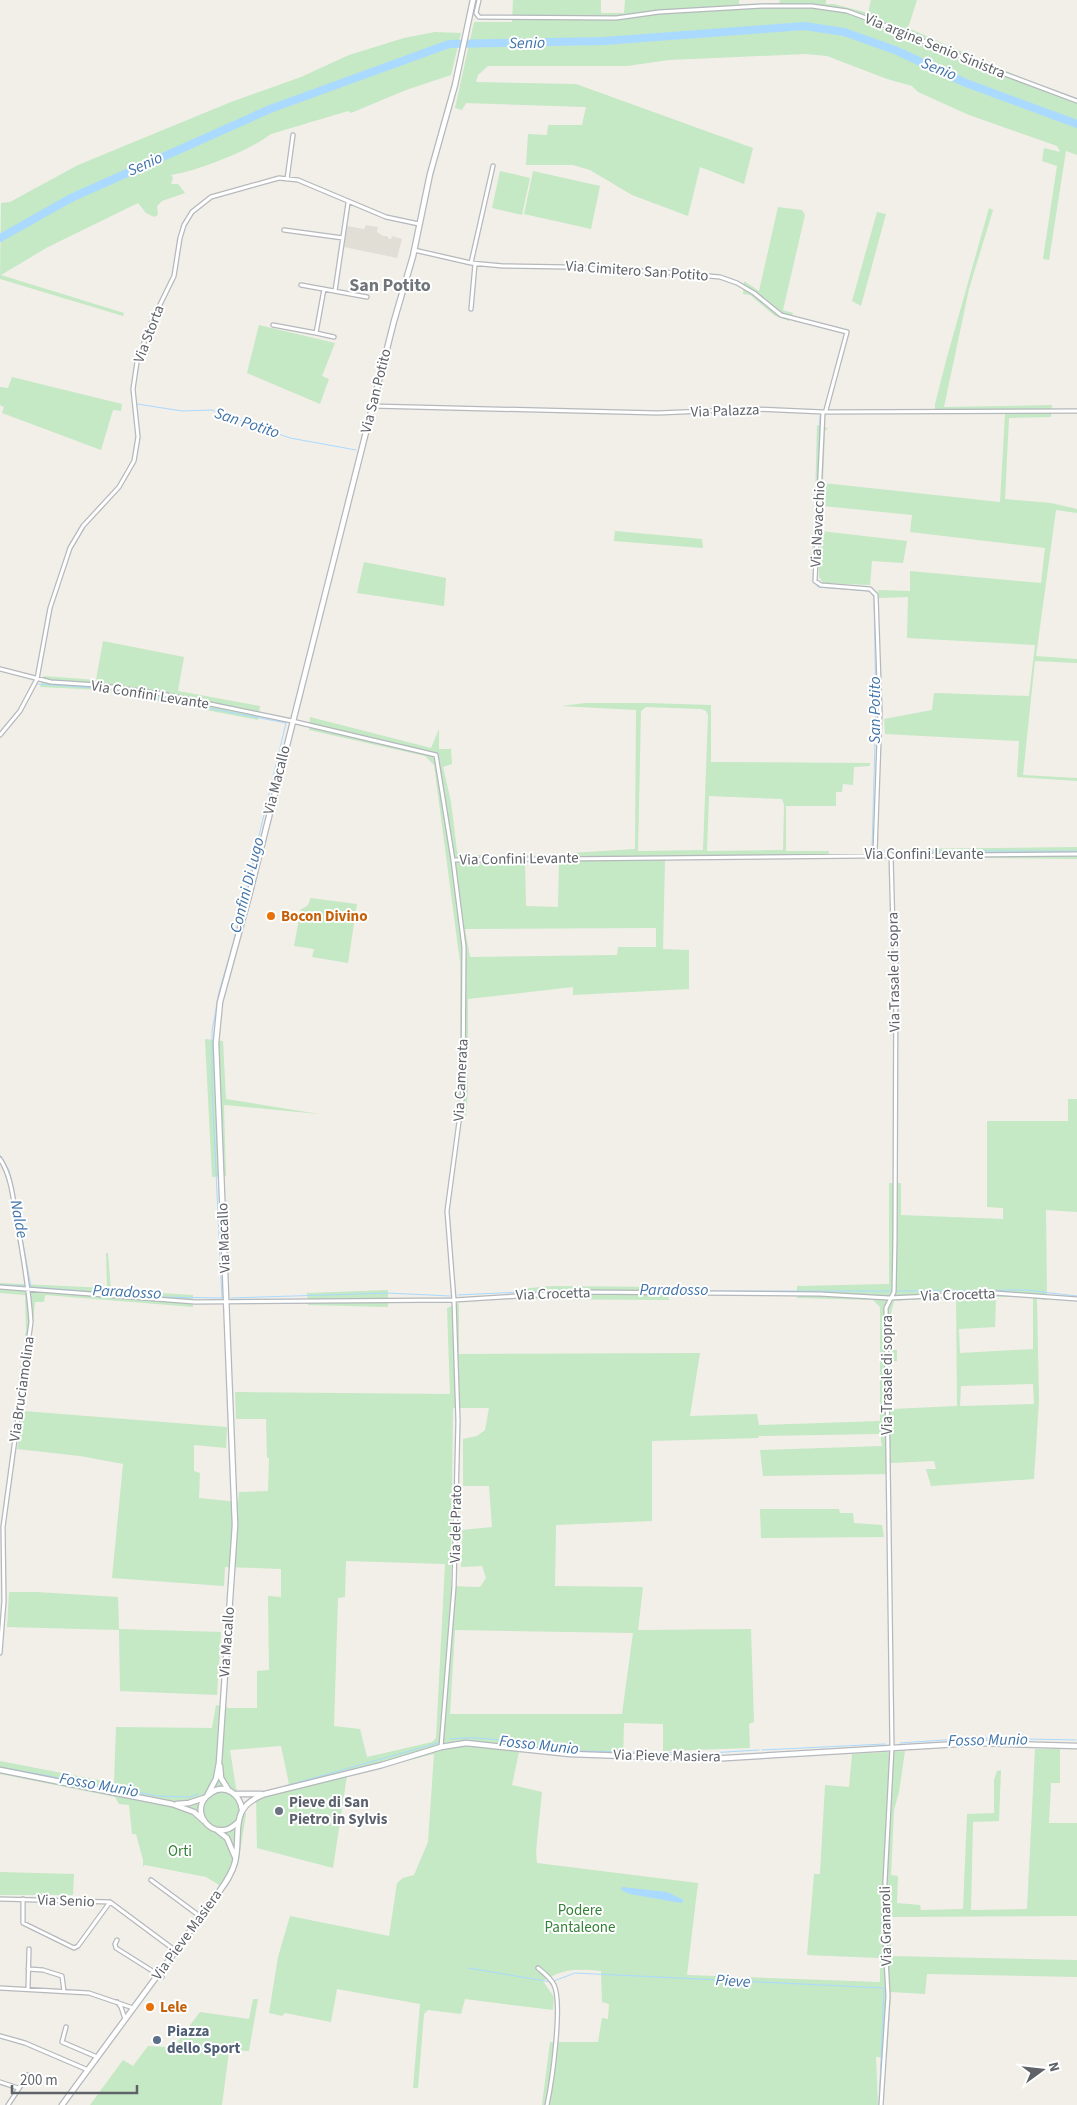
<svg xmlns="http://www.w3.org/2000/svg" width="1077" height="2105" viewBox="0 0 1077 2105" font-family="'Source Sans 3',sans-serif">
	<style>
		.education { fill: #e1ded6 }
		.green { fill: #c5e8c5; fill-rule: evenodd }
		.water { fill: #aadaff }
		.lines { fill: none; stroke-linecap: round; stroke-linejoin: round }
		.stream { stroke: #aadaff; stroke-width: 1 }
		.river { stroke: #aadaff; stroke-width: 8 }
		.minor-casing { stroke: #b5b8bc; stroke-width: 5.5 }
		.tertiary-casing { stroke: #b5b8bc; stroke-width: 7 }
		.minor { stroke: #fff; stroke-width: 3 }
		.tertiary { stroke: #fff; stroke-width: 4.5 }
		.food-dot { fill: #e8710a; stroke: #fff; stroke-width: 2 }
		.worship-dot { fill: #6b7280; stroke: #fff; stroke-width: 2 }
		.service-dot { fill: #5c6f8a; stroke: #fff; stroke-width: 2 }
		.labels { text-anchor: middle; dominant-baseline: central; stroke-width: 4; stroke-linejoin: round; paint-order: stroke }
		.street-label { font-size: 15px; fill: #5f6368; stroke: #fff }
		.food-label { font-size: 15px; font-weight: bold; fill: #c56008; stroke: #fff; text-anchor: start }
		.worship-label { font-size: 15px; font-weight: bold; fill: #5b616d; stroke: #fff; text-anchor: start }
		.park-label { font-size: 15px; fill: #348238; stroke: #fff }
		.service-label { font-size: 15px; font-weight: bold; fill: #4e5e75; stroke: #fff; text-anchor: start }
		.water-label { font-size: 16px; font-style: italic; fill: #4174aa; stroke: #fff }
		.quarter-label { font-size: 18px; font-weight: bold; fill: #70757a; stroke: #fff }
	</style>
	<rect width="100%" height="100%" fill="#f1efe8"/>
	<path class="education" d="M 366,225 L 378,227 L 377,232 L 383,236 L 387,236 L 389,239 L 391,239 L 392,236 L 402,239 L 397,258 L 344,247 L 347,226 L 364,229 Z"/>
	<path class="green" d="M 513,0 L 601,0 L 601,13 L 624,13 L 625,0 L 739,0 L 739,4 L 779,3 L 780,0 L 826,0 L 826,4 L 834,4 L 868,13 L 871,0 L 917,0 L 908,28 L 1077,102 L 1077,155 L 1066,151 L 1049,260 L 1043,259 L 1057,166 L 1042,161 L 1044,148 L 1060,152 L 1057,146 L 969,115 L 918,92 L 912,86 L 887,79 L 827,56 L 806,54 L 669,60 L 627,66 L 488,66 L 478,75 L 476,82 L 576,84 L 753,148 L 744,184 L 700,167 L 688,216 L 632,195 L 590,170 L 573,165 L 526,165 L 528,134 L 547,135 L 548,125 L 582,125 L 586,107 L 466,103 L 462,110 L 455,108 L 474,22 L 512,22 Z
		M 435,32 L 461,33 L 451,75 L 406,90 L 351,113 L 348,111 L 271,134 C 251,150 197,171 171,175 L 173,178 L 171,184 L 178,184 L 185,193 L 162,201 L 157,206 L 158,215 L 154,217 L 146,213 L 138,203 L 48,247 L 1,275 L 124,313 L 123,316 L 0,279 L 1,203 L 10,202 L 78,165 L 231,102 L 301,77 L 349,55 L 404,38 Z
		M 500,171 L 530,178 L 522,215 L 492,208 Z
		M 533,171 L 600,186 L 591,229 L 524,214 Z
		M 778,207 L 802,210 L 805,215 L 783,310 L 793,313 L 789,321 L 775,316 L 750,295 L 743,294 L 744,281 L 759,291 Z
		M 989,208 L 993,210 L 969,289 L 944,407 L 1052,405 L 1051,417 L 1009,418 L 1005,499 L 1051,503 L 1077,509 L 1077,513 L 1056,510 L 1036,656 L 1077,659 L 1077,663 L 1035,661 L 1023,775 L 1077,778 L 1077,781 L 1017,777 L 1019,741 L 885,734 L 884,719 L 932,710 L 934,693 L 1029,696 L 1035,645 L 907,638 L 908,597 L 879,598 L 878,590 L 910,591 L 910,571 L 1041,583 L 1045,548 L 910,532 L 912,515 L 823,506 L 821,531 L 907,541 L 903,563 L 872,561 L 870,585 L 823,583 L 819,577 L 819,558 L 809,557 L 812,551 L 814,535 L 817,425 L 828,428 L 825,431 L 823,483 L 1000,502 L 1005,414 L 935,413 L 935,404 L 947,357 Z
		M 877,212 L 886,214 L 861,306 L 852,301 Z
		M 259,325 L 335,343 L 322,376 L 329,379 L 320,404 L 247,373 Z
		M 12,377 L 122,404 L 121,411 L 113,410 L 101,450 L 2,413 L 4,407 L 0,405 L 0,387 L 8,388 Z
		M 615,531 L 702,539 L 703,548 L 614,541 Z
		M 364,562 L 446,578 L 444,606 L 357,593 Z
		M 103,641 L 184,657 L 178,691 L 260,706 L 258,720 L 101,690 L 40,687 L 44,676 L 96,680 Z
		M 586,703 L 648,703 L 711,705 L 711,762 L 870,763 L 870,766 L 854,767 L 853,785 L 843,784 L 842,792 L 836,792 L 836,806 L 786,806 L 786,851 L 829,851 L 828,857 L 665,859 L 663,949 L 689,950 L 689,989 L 573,995 L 573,987 L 468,999 L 468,1090 L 466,1116 L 455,1115 L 460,1072 L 460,962 L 434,765 L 425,756 L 309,730 L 310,717 L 431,748 L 439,729 L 439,749 L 451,749 L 452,764 L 443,767 L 451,802 L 457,851 L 461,855 L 534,855 L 533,861 L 525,862 L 526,906 L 558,907 L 559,861 L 569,861 L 570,853 L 635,849 L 636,710 L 561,706 ZM 646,707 L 701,709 L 706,711 L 708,715 L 703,850 L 638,851 L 641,711 ZM 709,796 L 782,799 L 784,805 L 783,850 L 707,851 ZM 656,928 L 656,947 L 618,947 L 617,955 L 470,957 L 465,929 Z
		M 1077,847 L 1077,859 L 895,857 L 895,849 Z
		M 310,898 L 357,904 L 348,963 L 312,957 L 314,949 L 294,946 L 301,909 C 307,907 310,904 310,898 Z
		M 205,1039 L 223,1041 L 226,1099 L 319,1114 L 224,1105 L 226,1176 L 212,1177 Z
		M 1068,1099 L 1077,1099 L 1077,1212 L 1046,1210 L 1047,1300 L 1037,1299 L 1039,1400 L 1034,1479 L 931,1486 L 926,1469 L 936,1469 L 934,1461 L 891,1463 L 891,1474 L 763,1476 L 760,1450 L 882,1446 L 880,1434 L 759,1436 L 758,1438 L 652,1441 L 652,1521 L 556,1525 L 555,1586 L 643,1587 L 638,1630 L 751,1629 L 754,1722 L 749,1724 L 750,1748 L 663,1751 L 663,1724 L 624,1723 L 623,1759 L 519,1752 L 512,1785 L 542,1792 L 536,1851 L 537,1863 L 698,1883 L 687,1975 L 880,1982 L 880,1958 L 807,1955 L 814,1874 L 820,1874 L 825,1785 L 849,1787 L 852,1754 L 905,1751 L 899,1792 L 894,1810 L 891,1875 L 898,1876 L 897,1903 L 920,1905 L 921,1910 L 963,1909 L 967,1814 L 994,1813 L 994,1780 L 997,1771 L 1001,1770 L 999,1821 L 973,1822 L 971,1910 L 1027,1909 L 1035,1749 L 1060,1749 L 1060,1783 L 1051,1783 L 1049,1823 L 1077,1823 L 1077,1916 L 892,1917 L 891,1954 L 890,1956 L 1077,1960 L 1077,1977 L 927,1974 L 925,1994 L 891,1992 L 887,2058 L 876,2057 L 878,2105 L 542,2105 L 550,2042 L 598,2042 L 602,2018 L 608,2019 L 609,2004 L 602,2002 L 601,1971 C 576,1969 565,1968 543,1981 L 554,1997 L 553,2010 L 465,1999 L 461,2014 L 428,2010 L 424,2014 L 418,2088 L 413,2088 L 420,2004 L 337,1989 L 331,2022 L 285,2013 L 282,2016 L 269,2013 L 278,1957 L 290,1916 L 389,1936 L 397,1883 L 403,1878 L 414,1875 L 428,1842 L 434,1754 L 347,1776 L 333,1868 L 257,1848 L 256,1799 L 289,1784 L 281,1746 L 230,1750 L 236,1788 L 246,1814 L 238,1865 L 224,1888 L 206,1877 L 145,1865 L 143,1867 L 143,1860 L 136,1834 L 132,1834 L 129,1805 L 119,1804 L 115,1797 L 0,1774 L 0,1761 L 114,1783 L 116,1727 L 212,1728 L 216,1705 L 229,1708 L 257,1708 L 257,1671 L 269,1670 L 268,1596 L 281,1597 L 281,1569 L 225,1567 L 224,1586 L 112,1578 L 123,1464 L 80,1456 L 17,1449 L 23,1411 L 227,1427 L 226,1448 L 194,1445 L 194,1471 L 200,1473 L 199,1498 L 238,1502 L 239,1492 L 268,1491 L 269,1458 L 267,1458 L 266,1419 L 236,1419 L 235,1392 L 450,1394 L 447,1308 L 459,1303 L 459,1354 L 700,1353 L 690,1416 L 757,1414 L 759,1425 L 880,1421 L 880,1307 L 873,1300 L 797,1298 L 797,1286 L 889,1284 L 889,1183 L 901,1183 L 901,1215 L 1003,1219 L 1003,1208 L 987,1207 L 987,1121 L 1068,1121 ZM 956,1297 L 957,1406 L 892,1409 L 890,1362 L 897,1361 L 897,1350 L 891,1350 L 891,1314 L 894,1301 ZM 996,1297 L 1033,1297 L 1033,1349 L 960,1353 L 959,1329 L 995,1327 ZM 1033,1384 L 1034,1404 L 960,1406 L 961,1386 ZM 453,1408 L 489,1408 L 485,1430 L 477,1436 L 463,1439 L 463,1486 L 489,1486 L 492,1527 L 462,1530 L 461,1567 L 482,1566 L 486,1578 L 480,1587 L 451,1586 ZM 346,1561 L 445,1564 L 436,1738 L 432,1742 L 367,1757 L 360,1729 L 334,1726 L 338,1598 L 345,1597 ZM 455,1630 L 633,1633 L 622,1714 L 450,1714 Z
		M 106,1253 L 108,1253 L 111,1290 L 193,1295 L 193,1307 L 45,1295 L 44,1302 L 35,1302 L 27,1385 L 18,1383 L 26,1330 L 25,1295 L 0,1293 L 0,1283 L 107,1288 Z
		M 552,1286 L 668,1287 L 669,1300 L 521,1299 L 519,1289 Z
		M 388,1290 L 388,1307 L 308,1305 L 307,1293 Z
		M 760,1509 L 839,1509 L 840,1513 L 853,1513 L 854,1523 L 882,1525 L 884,1537 L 761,1538 Z
		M 9,1592 L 36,1592 L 118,1597 L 119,1629 L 221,1632 L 217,1695 L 120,1691 L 119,1630 L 7,1627 Z
		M 0,1872 L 74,1874 L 73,1895 L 0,1895 Z
		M 253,1999 L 258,1999 L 249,2051 L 181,2048 L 178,2041 L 200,2012 L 249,2019 Z
		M 148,2046 L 229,2051 L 222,2105 L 90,2105 L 123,2060 L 133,2066 Z"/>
	<path class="water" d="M 622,1887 L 667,1892 L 684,1900 L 681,1903 L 630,1894 L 621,1890 Z"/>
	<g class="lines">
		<path class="stream" d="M 137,404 L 182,411 L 212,410 L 290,438 L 356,450
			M 816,537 L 820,415
			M 814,581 L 818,587 L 870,591 L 874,597 L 876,708 L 872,851 L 1077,851
			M 38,684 L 108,689 L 286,723 L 233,944 L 219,992 L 212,1031 L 212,1088 L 222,1298
			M 0,1155 L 9,1170 L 13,1188
			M 15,1200 L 31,1287
			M 0,1285 L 26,1286
			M 31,1287 L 159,1297 L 223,1298
			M 693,1291 L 890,1291
			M 897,1291 L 1025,1290 L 1077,1296
			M 458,1295 L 562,1290 L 632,1291
			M 231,1298 L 387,1293 L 450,1296
			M 450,1739 C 484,1735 517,1743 550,1748 C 575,1752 602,1751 628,1752
			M 900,1743 L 974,1738 L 1076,1740
			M 762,1750 L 885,1744
			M 631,1752 L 709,1753 L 759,1750
			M 0,1767 L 158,1796 L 190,1797 L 198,1794
			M 285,1786 L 438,1743
			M 468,1968 L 551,1982 L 575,1973 L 884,1988 L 879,2105"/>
		<path class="river" d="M 0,238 L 71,198 L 270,109 L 449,44 L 604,41 L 804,26 L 844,32 L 895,50 L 966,83 L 1077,124"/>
		<defs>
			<path id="minor" d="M 479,0 L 476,13 L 479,17 L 616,18 L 659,12 L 762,6 L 812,6 L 847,11 L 874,21 L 994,70 L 1077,101
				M 287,179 L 293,135
				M 284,230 L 343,238
				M 414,250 L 471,263 L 503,266 L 566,267 L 663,272 L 720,277 L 737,283 L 754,293 L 781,315 L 847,332 L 826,410
				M 471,263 L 493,166
				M 301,285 L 367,297
				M 335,291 L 348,203
				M 471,309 L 475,264
				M 273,325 L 316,333 L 324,289
				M 316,333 L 334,337
				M 372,406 L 658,413 L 754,409 L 823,412 L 1077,411
				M 823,412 L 815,581 L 821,585 L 870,589 L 876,595 L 880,712 L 875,854
				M 0,669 L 51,682 L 97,685 L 162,694 L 292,721 L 436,755 L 453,860 L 1077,854
				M 0,735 L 20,711 L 37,679 L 50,608 L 70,548 L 83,526 L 119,487 L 134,461 L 138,437 L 133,389 L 137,362 L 151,323 L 174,276 L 180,238 L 184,225 L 192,212 L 211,197 L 279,178 L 298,180 L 386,217 L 419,224
				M 0,1159 C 12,1177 13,1200 17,1222 C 23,1255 29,1288 31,1322 L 3,1527 L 4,1601 L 0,1653
				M 0,1287 L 195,1302 L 454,1300 L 582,1292 L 820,1294 L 889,1298 L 995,1293 L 1077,1299
				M 441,1747 L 454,1587 L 458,1421 L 454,1300 L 447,1211 L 463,1092 L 464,947 L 453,860
				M 151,1880 L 201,1917
				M 0,1899 L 110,1902 L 176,1951
				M 23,1899 L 23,1923 L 74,1948 L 78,1946 L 110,1902
				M 117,1940 L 115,1944 L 116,1948 L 162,1977
				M 538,1968 C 544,1973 551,1978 554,1985 C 563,2003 552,2082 547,2105
				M 28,1969 L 43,1970 L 62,1976 L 64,1991
				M 0,1988 L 89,1993 L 133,2008
				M 28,1989 L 29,1949
				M 117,2002 L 121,2007 L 125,2019
				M 66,2027 L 62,2042 L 97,2057
				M 0,2036 L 25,2043 L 88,2070
				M 0,2082 L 18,2088
				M 8,2105 L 28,2075
				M 881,2105 L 888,1996 L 884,1918 L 885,1882 L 892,1748 L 886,1308 L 894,1292 L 895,1239 L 896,955 L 893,930 L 891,854"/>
			<path id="tertiary" d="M 220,1766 L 221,1778 L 229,1791
				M 0,1770 L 172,1804 L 194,1812 L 204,1821
				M 208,1794 L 216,1779 L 219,1763 L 235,1525 L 216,1043 L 220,1002 L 249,896 L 394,321 L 413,256 L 430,174 L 455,85 L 473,0
				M 234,1794 L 262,1794
				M 177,1804 L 189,1803 L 204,1798
				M 237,1823 C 214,1846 185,1809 211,1793 C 216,1789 223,1788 230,1791 C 237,1795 241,1802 242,1810
				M 218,1831 L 227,1838 L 235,1857
				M 62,2105 L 216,1896 C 223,1886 232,1875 235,1862 C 242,1833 227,1808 265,1794 L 382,1765 L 441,1747 L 466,1743 L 570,1754 L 709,1759 L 975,1743 L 1077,1746"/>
		</defs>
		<use href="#minor" class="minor-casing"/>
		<use href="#tertiary" class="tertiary-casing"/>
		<use href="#minor" class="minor"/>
		<use href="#tertiary" class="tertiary"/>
	</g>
	<g class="food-dot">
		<circle cx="271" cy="916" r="5"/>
		<circle cx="150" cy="2007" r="5"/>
	</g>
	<circle class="worship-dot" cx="279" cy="1811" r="5"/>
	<circle class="service-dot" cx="157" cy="2040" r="5"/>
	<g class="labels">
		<g class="street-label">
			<text transform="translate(935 46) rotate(22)">Via argine Senio Sinistra</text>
			<text transform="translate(637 271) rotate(4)">Via Cimitero San Potito</text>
			<text transform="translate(149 334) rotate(-69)">Via Storta</text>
			<text transform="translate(376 391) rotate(-76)">Via San Potito</text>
			<text transform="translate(725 411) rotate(-2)">Via Palazza</text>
			<text transform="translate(818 524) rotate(-87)">Via Navacchio</text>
			<text transform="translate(150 695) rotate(9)">Via Confini Levante</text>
			<text transform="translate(277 780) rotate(-76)">Via Macallo</text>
			<text x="924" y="854">Via Confini Levante</text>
			<text transform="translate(519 859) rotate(-1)">Via Confini Levante</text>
			<text transform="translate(894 972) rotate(-91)">Via Trasale di sopra</text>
			<text transform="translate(461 1080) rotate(-87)">Via Camerata</text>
			<text transform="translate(224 1238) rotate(-92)">Via Macallo</text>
			<text transform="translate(553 1294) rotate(-2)">Via Crocetta</text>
			<text transform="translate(958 1295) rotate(-2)">Via Crocetta</text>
			<text transform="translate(887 1375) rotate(-90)">Via Trasale di sopra</text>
			<text transform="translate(22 1389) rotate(-82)">Via Bruciamolina</text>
			<text transform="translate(456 1524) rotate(-89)">Via del Prato</text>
			<text transform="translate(227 1642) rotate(-86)">Via Macallo</text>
			<text transform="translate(667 1756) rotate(1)">Via Pieve Masiera</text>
			<text transform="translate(66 1901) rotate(2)">Via Senio</text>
			<text transform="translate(886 1926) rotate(-91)">Via Granaroli</text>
			<text transform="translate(187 1935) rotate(-54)">Via Pieve Masiera</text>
		</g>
		<g class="food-label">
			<text x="281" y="916">Bocon Divino</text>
			<text x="160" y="2007">Lele</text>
		</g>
		<g class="worship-label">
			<text x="289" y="1802">Pieve di San<tspan x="289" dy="17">Pietro in Sylvis</tspan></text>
		</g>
		<g class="park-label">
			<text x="180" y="1851">Orti</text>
			<text x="580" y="1910">Podere<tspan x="580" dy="17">Pantaleone</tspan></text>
		</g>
		<g class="service-label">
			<text x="167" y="2031">Piazza<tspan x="167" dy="17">dello Sport</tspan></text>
		</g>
		<g class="water-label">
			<text transform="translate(527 43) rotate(-1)">Senio</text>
			<text transform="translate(939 69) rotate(22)">Senio</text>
			<text transform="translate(145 164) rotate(-24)">Senio</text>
			<text transform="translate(247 423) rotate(18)">San Potito</text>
			<text transform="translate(875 710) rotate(-90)">San Potito</text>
			<text transform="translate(247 885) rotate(-76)">Confini Di Lugo</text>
			<text transform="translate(19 1219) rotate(79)">Nalde</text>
			<text x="674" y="1290">Paradosso</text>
			<text transform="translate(127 1292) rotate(3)">Paradosso</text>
			<text transform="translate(988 1740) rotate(-1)">Fosso Munio</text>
			<text transform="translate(539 1745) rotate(6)">Fosso Munio</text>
			<text transform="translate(99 1785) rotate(10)">Fosso Munio</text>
			<text transform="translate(733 1981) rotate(3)">Pieve</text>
		</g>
		<g class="quarter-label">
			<text x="390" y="285">San Potito</text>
		</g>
	</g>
	<g transform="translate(1042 2070) rotate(75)" stroke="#ffffff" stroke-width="4" paint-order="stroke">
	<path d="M0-4L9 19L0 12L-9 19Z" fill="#5f6368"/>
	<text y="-8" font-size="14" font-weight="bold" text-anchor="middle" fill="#5f6368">N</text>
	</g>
	<path d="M12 2085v8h125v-8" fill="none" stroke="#5f6368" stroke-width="2.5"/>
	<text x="20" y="2085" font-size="15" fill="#5f6368" stroke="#ffffff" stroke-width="4" paint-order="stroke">200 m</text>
</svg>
